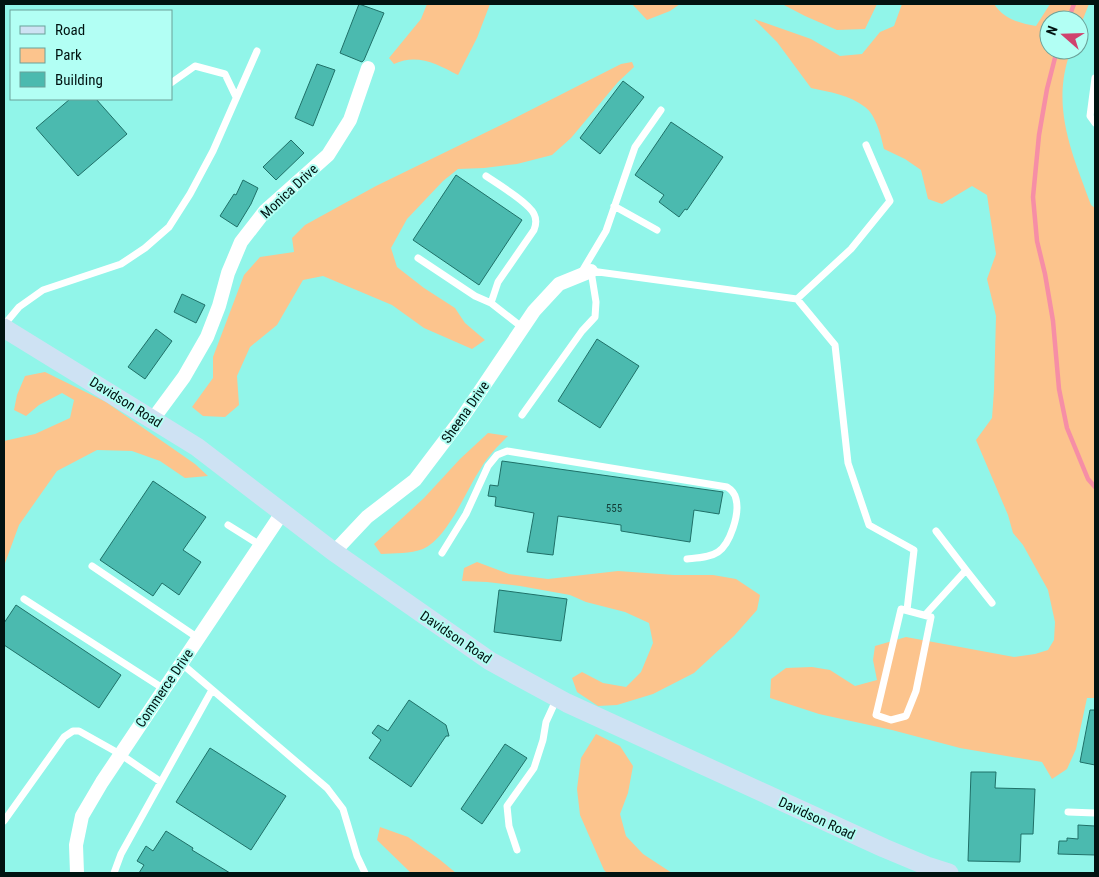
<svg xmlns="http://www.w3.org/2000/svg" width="1099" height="877" viewBox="0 0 1099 877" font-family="'Roboto Condensed',sans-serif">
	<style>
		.green { fill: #fcc48d }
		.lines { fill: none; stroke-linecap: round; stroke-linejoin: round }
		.stream { stroke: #f68ea6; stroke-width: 4.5 }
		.building { fill: #4bbaaf; stroke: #1f7068 }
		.lane { stroke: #fff; stroke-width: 7 }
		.street { stroke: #fff; stroke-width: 14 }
		.secondary { stroke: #cee2f3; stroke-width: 19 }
		.labels { text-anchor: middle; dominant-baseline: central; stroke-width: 4; stroke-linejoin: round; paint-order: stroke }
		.number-label { font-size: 11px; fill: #143d38 }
		.street-label { font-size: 14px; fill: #011311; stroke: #b2fff4 }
	</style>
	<rect width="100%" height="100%" fill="#91f5e9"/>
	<path class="green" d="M 427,4 L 490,4 L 477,38 L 458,75 C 437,64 417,53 394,64 L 389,58 L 421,19 Z
		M 632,4 L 680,4 L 670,11 L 647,20 Z
		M 782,4 L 877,4 L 865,29 L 837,30 L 805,16 Z
		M 902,4 L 994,4 C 1004,19 1019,23 1036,26 L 1050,4 L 1089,4 L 1079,29 L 1079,20 L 1049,20 L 1049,50 L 1071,50 C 1050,106 1072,153 1091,205 L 1095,208 L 1095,698 L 1087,698 L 1076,749 L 1067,769 L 1052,779 L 1042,762 L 960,748 L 892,730 L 819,714 L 770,698 L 771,679 L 786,668 L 812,667 L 830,670 L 855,686 L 877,680 L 873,660 L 875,646 L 906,637 L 1014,657 L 1035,654 L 1048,650 L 1054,640 L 1055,622 L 1048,590 L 1023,545 L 1013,533 L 1008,515 L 976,440 L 992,418 L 994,390 L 996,316 L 987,279 L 996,254 L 987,195 L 972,186 L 942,204 L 928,199 L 921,170 L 905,159 L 884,149 C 881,136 876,115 865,107 C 850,95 829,92 811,88 L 777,42 L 754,19 L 811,39 L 840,56 L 862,54 L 880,32 L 894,26 Z
		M 632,62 L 634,67 L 618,82 L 571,138 L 552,155 L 517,164 L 484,168 L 458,169 L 443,181 L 407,219 L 391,248 L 397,267 L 424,288 L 455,308 L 465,323 L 485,340 L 472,349 L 424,328 L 392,305 L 323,276 L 303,280 L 277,325 L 250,347 L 237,376 L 239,405 L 225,417 L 203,416 L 192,407 L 213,378 L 213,357 L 244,275 L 260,257 L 294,252 L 292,238 L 305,225 L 376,186 L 499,126 L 621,64 Z
		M 45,372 L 106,402 L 195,464 L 208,476 L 185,478 L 160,461 L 132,451 L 97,450 L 57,471 L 19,525 L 4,566 L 4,441 L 35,434 L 70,418 L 74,400 L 62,393 L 39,405 L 26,416 L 14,410 L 17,395 L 25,376 Z
		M 488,433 L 508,436 C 498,446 488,456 481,468 C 466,490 448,538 423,549 C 410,554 395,553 381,554 L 374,544 L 424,498 L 460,459 Z
		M 477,562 L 509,574 L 548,579 L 618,571 L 674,575 L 713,575 L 736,579 L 760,595 L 757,610 L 734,636 L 694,673 L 653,694 L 617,705 L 598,706 L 577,692 L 572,678 L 582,672 L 603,683 L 626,687 L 641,672 L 653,643 L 649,623 L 625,612 L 586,602 L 570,595 L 520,586 L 487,582 L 462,581 L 464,568 Z
		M 596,734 L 620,746 L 633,766 L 628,793 L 620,814 L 626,836 L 643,854 L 672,873 L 607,873 L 604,870 L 580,815 L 577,789 L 581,758 Z
		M 380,827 L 408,837 L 439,859 L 456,873 L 411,873 L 377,840 Z"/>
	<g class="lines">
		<path class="stream" d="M 1068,20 L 1074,4
			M 1057,50 L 1047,89 L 1039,135 L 1033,197 L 1037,241 L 1045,274 L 1053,321 L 1059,389 L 1067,428 L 1088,479 L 1095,487"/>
	</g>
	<path class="building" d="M 359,4 L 384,13 L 364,60 L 362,62 L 340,53 Z
		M 317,64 L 335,70 L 313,126 L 295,118 Z
		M 623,81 L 644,97 L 600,154 L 580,138 Z
		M 70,99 L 96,99 L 127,134 L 78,176 L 36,128 Z
		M 671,122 L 723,157 L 687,210 L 685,209 L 679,217 L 659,202 L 664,195 L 635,175 Z
		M 291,140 L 304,153 L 276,180 L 263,167 Z
		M 456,175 L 522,220 L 479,285 L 413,240 Z
		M 243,180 L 258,188 L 251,204 L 237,227 L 220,216 L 234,194 L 236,195 Z
		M 182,294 L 205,305 L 196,323 L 174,312 Z
		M 156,329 L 172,341 L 145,379 L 128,367 Z
		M 597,339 L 639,366 L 600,428 L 558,401 Z
		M 502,461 L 723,492 L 719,514 L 694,510 L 690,542 L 621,531 L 621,525 L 558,516 L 553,555 L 527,552 L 534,513 L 495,506 L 496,497 L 488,496 L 490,485 L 498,486 Z
		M 153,481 L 206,517 L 183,550 L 201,562 L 179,595 L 162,583 L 153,596 L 100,560 Z
		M 499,590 L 567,599 L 561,641 L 494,632 Z
		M 16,605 L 121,675 L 99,708 L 4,645 L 4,623 Z
		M 409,700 L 446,725 L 449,736 L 446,736 L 411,787 L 369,758 L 381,740 L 372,733 L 378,725 L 388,731 Z
		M 1090,710 L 1095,710 L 1095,765 L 1080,762 Z
		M 505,744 L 527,758 L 482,824 L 461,809 Z
		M 210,748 L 286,796 L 251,850 L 176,802 Z
		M 971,772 L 996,772 L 995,788 L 1035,789 L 1033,834 L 1021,834 L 1020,862 L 968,861 Z
		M 1078,825 L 1095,826 L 1095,855 L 1058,854 L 1059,841 L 1067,841 L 1067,838 L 1078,839 Z
		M 166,831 L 193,848 L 192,850 L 230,873 L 139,873 L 144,865 L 137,861 L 146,846 L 153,851 Z"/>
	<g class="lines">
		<path class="lane" d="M 1095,78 L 1090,116 L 1095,123
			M 171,83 L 195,66 L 225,74 L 236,97
			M 486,176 C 498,184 529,203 534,214 C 537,220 536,225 534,230 L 498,282 L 491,303
			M 614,206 L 657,230
			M 418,258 L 475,296 L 491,303 L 523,328
			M 581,273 L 606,231 L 635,147 L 661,110
			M 797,299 L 851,249 L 890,201 L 866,145
			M 4,325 L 19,307 L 43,290 L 121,264 L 145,248 L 169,227 L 190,194 L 213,151 L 257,51
			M 522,415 L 582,331 L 595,317 L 596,302 L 591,271 L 797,299 L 835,345 L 848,463 L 869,525 L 914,550 L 907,610
			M 228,525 L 260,545
			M 442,553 L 466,514 L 488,466 L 497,455 L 507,451 L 727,487 C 732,490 735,494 736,499 C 740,514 730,544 718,552 C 709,558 697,558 687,559
			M 92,566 L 198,638
			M 966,570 L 992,603
			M 24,599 L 164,689
			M 901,609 L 931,617 L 916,691 L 906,716 L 891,720 L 876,715 Z
			M 925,615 L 966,570 L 936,531
			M 181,663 L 327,788 L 343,809 L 357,856 L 365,873
			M 1068,812 L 1095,813
			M 4,821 L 64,737 L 73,731 L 79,731 L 120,754 L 161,782
			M 517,850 L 509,826 L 507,806 L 534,768 L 543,740 L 546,722 L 557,698
			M 114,873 L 121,854 L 212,690"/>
		<path class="street" d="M 153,419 L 184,377 L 207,337 L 219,306 L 228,273 L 241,242 L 265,211 L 328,155 L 350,120 L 368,68
			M 334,552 L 367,517 L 415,480 L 462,418 L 534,311 L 559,284 L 591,271
			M 77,873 L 76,845 L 82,816 L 102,782 L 282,513"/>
		<path class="secondary" d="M 4,328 L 197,447 L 334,552 L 490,661 L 567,703 L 884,848 L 927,866 L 949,873"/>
	</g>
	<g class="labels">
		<g class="number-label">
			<text x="614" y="508">555</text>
		</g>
		<g class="street-label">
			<text transform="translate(289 191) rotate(-43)">Monica Drive</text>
			<text transform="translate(126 402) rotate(32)">Davidson Road</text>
			<text transform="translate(465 412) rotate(-55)">Sheena Drive</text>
			<text transform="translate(456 637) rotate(34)">Davidson Road</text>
			<text transform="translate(164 688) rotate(-56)">Commerce Drive</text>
			<text transform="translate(817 818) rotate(25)">Davidson Road</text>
		</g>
	</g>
	<rect width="1099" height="877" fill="none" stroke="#011311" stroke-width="10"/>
	<rect x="10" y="10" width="162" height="90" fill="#b2fff4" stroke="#6ba199"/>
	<rect x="20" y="26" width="25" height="8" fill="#cee2f3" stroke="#6ba199"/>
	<text x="55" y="35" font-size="15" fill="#011311">Road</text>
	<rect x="20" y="48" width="25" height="15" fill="#fcc48d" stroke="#6ba199"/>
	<text x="55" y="60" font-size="15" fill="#011311">Park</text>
	<rect x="20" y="72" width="25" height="15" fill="#4bbaaf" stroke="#6ba199"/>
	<text x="55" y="85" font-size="15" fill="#011311">Building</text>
	<g transform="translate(1064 35) rotate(290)"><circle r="24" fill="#b2fff4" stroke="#6ba199"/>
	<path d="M0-4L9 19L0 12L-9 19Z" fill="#d0426e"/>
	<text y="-8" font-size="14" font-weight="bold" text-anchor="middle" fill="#011311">N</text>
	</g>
</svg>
